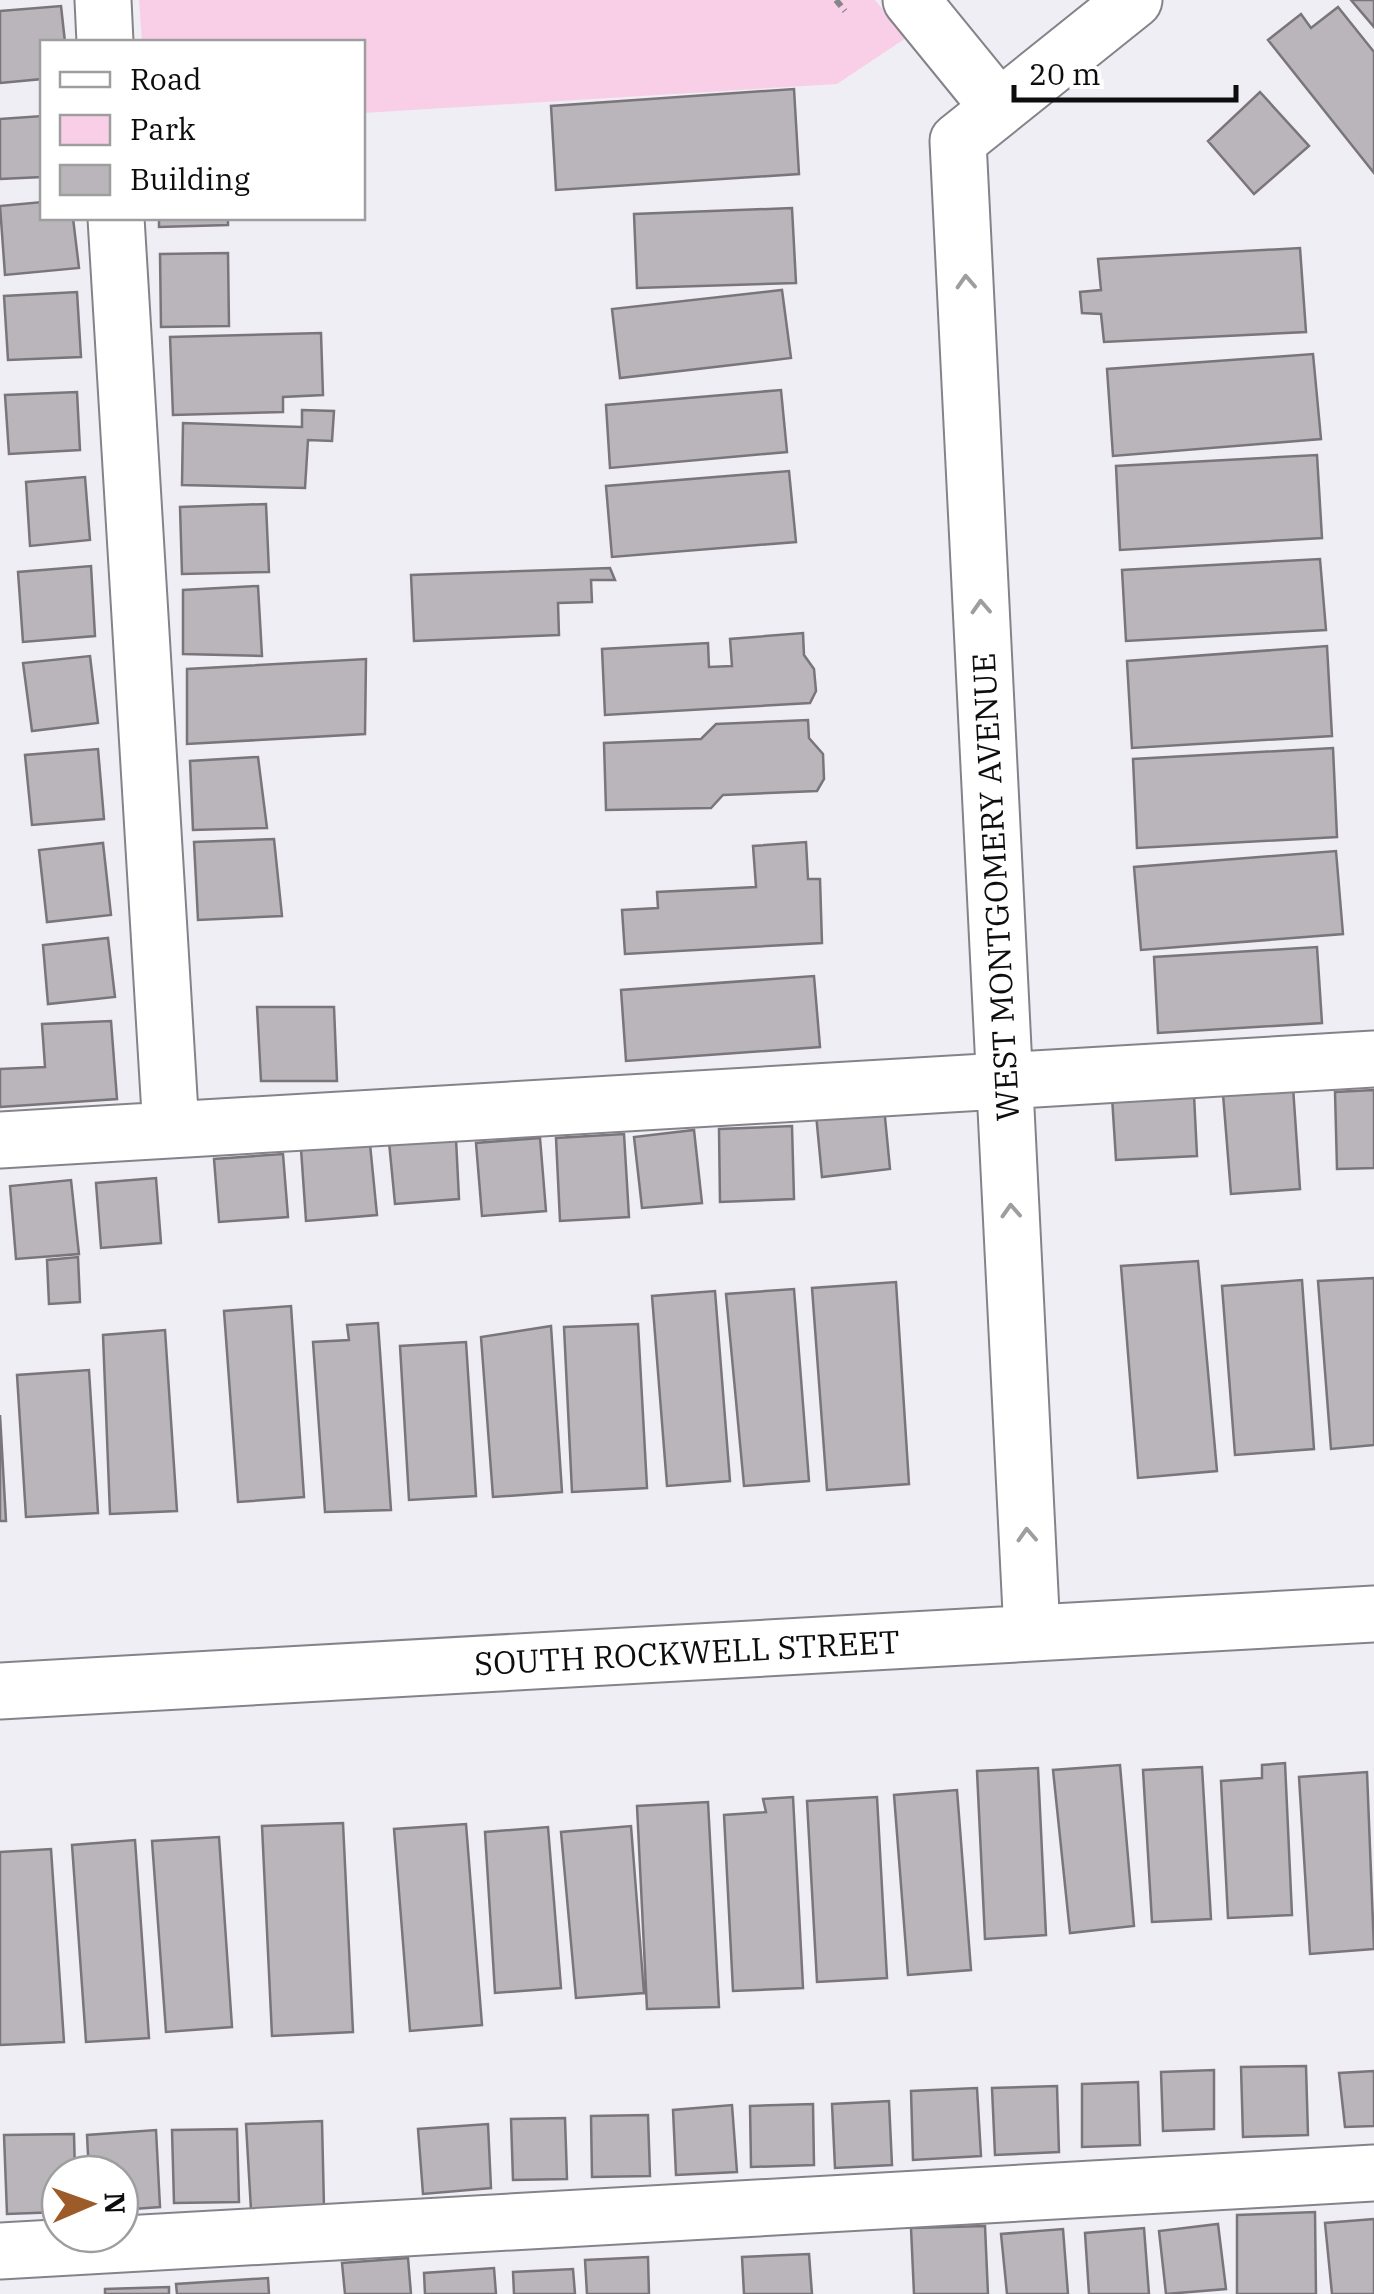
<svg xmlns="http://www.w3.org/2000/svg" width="1374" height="2294" viewBox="0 0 1374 2294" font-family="'IBM Plex Serif',serif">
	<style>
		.green { fill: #f9cfe7 }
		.building { fill: #b9b5ba; stroke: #79757a; stroke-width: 2.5 }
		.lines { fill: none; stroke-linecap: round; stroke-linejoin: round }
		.minor-casing { stroke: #848389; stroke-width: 59 }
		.path { stroke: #868589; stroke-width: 6; stroke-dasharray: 8 5; stroke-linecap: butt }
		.minor { stroke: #fff; stroke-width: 55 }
		.oneway { stroke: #9e9e9f }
		.labels { text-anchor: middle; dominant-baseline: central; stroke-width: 9; stroke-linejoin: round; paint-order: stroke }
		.street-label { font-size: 32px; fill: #0d0d0f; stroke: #fff }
	</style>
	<rect width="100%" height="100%" fill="#efeef4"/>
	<path class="green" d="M 139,0 L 875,0 L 906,38 L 837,84 L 363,113 L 362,42 L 142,42 Z"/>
	<path class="building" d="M 1351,0 L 1374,0 L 1374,27 Z
		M 61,6 L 65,42 L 42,42 L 42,79 L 0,83 L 0,11 Z
		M 1338,7 L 1374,52 L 1374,173 L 1268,40 L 1301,14 L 1311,28 Z
		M 794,89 L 799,174 L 556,190 L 551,106 Z
		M 1260,92 L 1309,146 L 1254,194 L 1208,141 Z
		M 42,116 L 42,177 L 0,179 L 0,119 Z
		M 42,202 L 42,218 L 73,218 L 79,268 L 5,275 L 0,206 Z
		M 792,208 L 796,283 L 637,288 L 634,214 Z
		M 159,218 L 228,218 L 228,225 L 159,227 Z
		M 1300,248 L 1306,332 L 1104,342 L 1101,314 L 1082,313 L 1080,292 L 1101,290 L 1098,259 Z
		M 228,253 L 229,326 L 161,327 L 160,254 Z
		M 782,290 L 791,358 L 620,378 L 612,309 Z
		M 77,292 L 81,357 L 8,360 L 4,296 Z
		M 321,333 L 323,395 L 283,397 L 283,412 L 173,415 L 170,337 Z
		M 1313,354 L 1321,439 L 1113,456 L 1107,369 Z
		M 781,390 L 787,452 L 610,468 L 606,405 Z
		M 77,392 L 80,450 L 9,454 L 5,395 Z
		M 302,410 L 334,411 L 332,441 L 308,440 L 305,488 L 182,485 L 183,423 L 302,427 Z
		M 1317,455 L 1322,538 L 1120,550 L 1116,466 Z
		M 789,471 L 796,542 L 612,557 L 606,486 Z
		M 85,477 L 90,540 L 30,546 L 26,482 Z
		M 266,504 L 269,572 L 182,574 L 180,507 Z
		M 1320,559 L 1326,630 L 1126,641 L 1122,570 Z
		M 91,566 L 95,636 L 23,642 L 18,572 Z
		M 610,568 L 615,580 L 591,580 L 592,602 L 558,603 L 559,635 L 414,641 L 411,575 Z
		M 258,586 L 262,656 L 183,654 L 183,590 Z
		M 803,633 L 804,655 L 814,669 L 816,691 L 810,703 L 605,715 L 602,649 L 708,643 L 709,667 L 732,666 L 730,639 Z
		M 1327,646 L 1332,736 L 1132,748 L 1127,661 Z
		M 90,656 L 98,723 L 32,731 L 23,663 Z
		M 366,659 L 365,734 L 187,744 L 187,669 Z
		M 808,720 L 809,738 L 823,754 L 824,779 L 817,791 L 723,795 L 711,808 L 606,810 L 604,743 L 701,739 L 716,724 Z
		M 1333,748 L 1337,837 L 1137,848 L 1133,759 Z
		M 98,749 L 104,819 L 32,825 L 25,755 Z
		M 258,757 L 267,828 L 193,830 L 190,761 Z
		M 274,839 L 282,916 L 198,920 L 194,842 Z
		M 806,842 L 808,879 L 820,879 L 822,943 L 625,954 L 622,910 L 658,908 L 657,892 L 756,887 L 753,846 Z
		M 103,843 L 111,915 L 47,922 L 39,850 Z
		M 1336,851 L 1343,934 L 1141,950 L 1134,867 Z
		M 108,938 L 115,997 L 48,1004 L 43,945 Z
		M 1317,947 L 1322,1023 L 1158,1033 L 1154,957 Z
		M 814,976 L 820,1047 L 626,1061 L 621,990 Z
		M 257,1007 L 334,1007 L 337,1081 L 261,1081 Z
		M 111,1021 L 117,1099 L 0,1107 L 0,1069 L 45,1067 L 42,1024 Z
		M 1293,1087 L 1300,1189 L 1231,1194 L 1223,1094 Z
		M 1374,1090 L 1374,1168 L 1337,1169 L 1335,1092 Z
		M 1194,1095 L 1197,1156 L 1116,1160 L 1112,1097 Z
		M 884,1107 L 890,1169 L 822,1177 L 816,1114 Z
		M 792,1126 L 794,1199 L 720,1202 L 719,1129 Z
		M 694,1130 L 702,1203 L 642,1208 L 634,1137 Z
		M 624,1134 L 629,1217 L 560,1221 L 556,1138 Z
		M 540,1138 L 546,1211 L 482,1216 L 476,1143 Z
		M 456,1139 L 459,1199 L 395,1204 L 389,1142 Z
		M 370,1144 L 377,1215 L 306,1221 L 301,1149 Z
		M 283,1154 L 288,1217 L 219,1222 L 214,1159 Z
		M 156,1178 L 161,1243 L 101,1248 L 96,1183 Z
		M 71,1180 L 79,1254 L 16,1259 L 10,1186 Z
		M 78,1257 L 80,1302 L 49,1304 L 47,1260 Z
		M 1198,1261 L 1217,1471 L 1138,1478 L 1121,1266 Z
		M 1374,1278 L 1374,1445 L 1331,1449 L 1318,1281 Z
		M 1302,1280 L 1314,1449 L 1235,1455 L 1222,1286 Z
		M 896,1282 L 909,1484 L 827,1490 L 812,1288 Z
		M 794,1289 L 809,1481 L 744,1486 L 726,1294 Z
		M 715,1291 L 730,1481 L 667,1486 L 652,1296 Z
		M 291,1306 L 304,1497 L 238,1502 L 224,1311 Z
		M 378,1323 L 391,1510 L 325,1512 L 313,1342 L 349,1340 L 347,1325 Z
		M 638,1324 L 647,1488 L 572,1492 L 564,1327 Z
		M 551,1326 L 562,1492 L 493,1497 L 481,1337 Z
		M 165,1330 L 177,1511 L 110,1514 L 103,1335 Z
		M 466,1342 L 476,1496 L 409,1500 L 400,1346 Z
		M 89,1370 L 98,1513 L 26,1517 L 17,1375 Z
		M 0,1415 L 6,1521 L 0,1521 Z
		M 1285,1763 L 1292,1915 L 1228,1918 L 1221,1781 L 1262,1778 L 1262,1765 Z
		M 1120,1765 L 1134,1926 L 1070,1933 L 1053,1770 Z
		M 1202,1767 L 1211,1919 L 1152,1922 L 1143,1770 Z
		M 1038,1768 L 1046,1935 L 985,1939 L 977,1771 Z
		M 1367,1772 L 1374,1949 L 1310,1954 L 1299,1777 Z
		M 957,1790 L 971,1970 L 908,1975 L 894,1795 Z
		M 793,1797 L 803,1988 L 733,1991 L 724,1815 L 766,1812 L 763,1799 Z
		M 877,1797 L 887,1978 L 817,1982 L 807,1801 Z
		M 708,1802 L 719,2007 L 647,2009 L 637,1806 Z
		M 343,1823 L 353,2032 L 272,2036 L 262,1826 Z
		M 466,1824 L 482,2025 L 410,2031 L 394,1829 Z
		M 631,1826 L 644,1993 L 576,1998 L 561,1832 Z
		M 548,1827 L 561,1988 L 495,1993 L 485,1832 Z
		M 219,1837 L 232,2027 L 166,2032 L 152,1841 Z
		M 135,1840 L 149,2038 L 86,2042 L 72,1845 Z
		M 51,1849 L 64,2042 L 0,2045 L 0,1852 Z
		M 1306,2066 L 1308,2135 L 1243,2137 L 1241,2067 Z
		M 1214,2070 L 1214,2129 L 1163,2131 L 1161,2072 Z
		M 1374,2071 L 1374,2126 L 1345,2127 L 1339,2073 Z
		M 1138,2082 L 1140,2145 L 1082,2147 L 1082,2084 Z
		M 1057,2086 L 1059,2152 L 995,2155 L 992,2088 Z
		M 977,2088 L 981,2156 L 913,2160 L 911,2091 Z
		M 889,2101 L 892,2165 L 835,2168 L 832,2104 Z
		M 813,2104 L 814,2165 L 751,2167 L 750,2106 Z
		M 732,2105 L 737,2172 L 676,2175 L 673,2110 Z
		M 648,2115 L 650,2176 L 592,2177 L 591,2116 Z
		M 565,2118 L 567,2179 L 513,2180 L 511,2119 Z
		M 322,2121 L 324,2208 L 251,2210 L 246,2124 Z
		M 488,2124 L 491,2188 L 423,2194 L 418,2129 Z
		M 237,2129 L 239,2202 L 174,2203 L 172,2130 Z
		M 156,2130 L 160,2207 L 120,2210 L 120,2174 L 89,2174 L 87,2135 Z
		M 74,2134 L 75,2174 L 60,2174 L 60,2212 L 7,2214 L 4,2135 Z
		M 1315,2212 L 1316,2294 L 1237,2294 L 1237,2215 Z
		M 1374,2219 L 1374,2294 L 1332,2294 L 1325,2223 Z
		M 1218,2224 L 1226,2289 L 1166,2294 L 1159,2231 Z
		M 985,2226 L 988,2294 L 914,2294 L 911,2228 Z
		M 1144,2228 L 1149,2294 L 1089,2294 L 1085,2233 Z
		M 1063,2229 L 1068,2294 L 1007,2294 L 1001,2234 Z
		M 809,2254 L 812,2294 L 744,2294 L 742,2257 Z
		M 648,2257 L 649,2294 L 587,2294 L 585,2260 Z
		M 408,2258 L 411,2294 L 345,2294 L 342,2263 Z
		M 494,2268 L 496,2294 L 425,2294 L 424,2273 Z
		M 573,2269 L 575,2294 L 514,2294 L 513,2272 Z
		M 268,2278 L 269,2294 L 177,2294 L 176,2284 Z
		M 169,2287 L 169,2294 L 105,2294 L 105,2289 Z"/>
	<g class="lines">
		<defs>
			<path id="minor" d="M 103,0 L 105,42
				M 911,0 L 999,108
				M 116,218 L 171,1130
				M 0,1140 L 1374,1059
				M 1032,1633 L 958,141 L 1134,0
				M 0,1691 L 1374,1614
				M 0,2251 L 1374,2173"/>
		</defs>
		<use href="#minor" class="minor-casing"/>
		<path class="path" d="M 836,0 L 845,11"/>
		<use href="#minor" class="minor"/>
	</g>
	<defs><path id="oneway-chevron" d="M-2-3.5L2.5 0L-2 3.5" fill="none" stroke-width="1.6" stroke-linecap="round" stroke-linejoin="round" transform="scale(2.5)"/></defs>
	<g class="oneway">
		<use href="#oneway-chevron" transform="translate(966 282) rotate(-93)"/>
		<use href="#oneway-chevron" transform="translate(981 607) rotate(-93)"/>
		<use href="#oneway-chevron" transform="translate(1011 1211) rotate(-93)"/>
		<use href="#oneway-chevron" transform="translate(1027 1535) rotate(-93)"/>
	</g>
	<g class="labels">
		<g class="street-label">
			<text transform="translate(995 887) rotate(-93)">WEST MONTGOMERY AVENUE</text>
			<text transform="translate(687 1652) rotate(-3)">SOUTH ROCKWELL STREET</text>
		</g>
	</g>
	<rect x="40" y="40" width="325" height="180" fill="#ffffff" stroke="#9e9e9f" stroke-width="2.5"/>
	<rect x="60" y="72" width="50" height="15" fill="#ffffff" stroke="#9e9e9f" stroke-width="2.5"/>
	<text x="130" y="90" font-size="30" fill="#0d0d0f">Road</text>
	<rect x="60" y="115" width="50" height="30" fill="#f9cfe7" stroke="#9e9e9f" stroke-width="2.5"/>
	<text x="130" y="140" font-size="30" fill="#0d0d0f">Park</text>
	<rect x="60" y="165" width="50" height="30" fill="#b9b5ba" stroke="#9e9e9f" stroke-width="2.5"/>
	<text x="130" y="190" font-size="30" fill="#0d0d0f">Building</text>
	<g transform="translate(90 2204) rotate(88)"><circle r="48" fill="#ffffff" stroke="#9e9e9f" stroke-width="2.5"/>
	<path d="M0-8L18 38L0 25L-18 38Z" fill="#9d5b2a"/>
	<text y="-15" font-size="28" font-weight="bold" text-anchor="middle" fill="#0d0d0f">N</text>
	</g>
	<path d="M1014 85v15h222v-15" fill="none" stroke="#0d0d0f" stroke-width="5"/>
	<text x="1029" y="85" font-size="30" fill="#0d0d0f" stroke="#ffffff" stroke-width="8" paint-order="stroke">20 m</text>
</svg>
